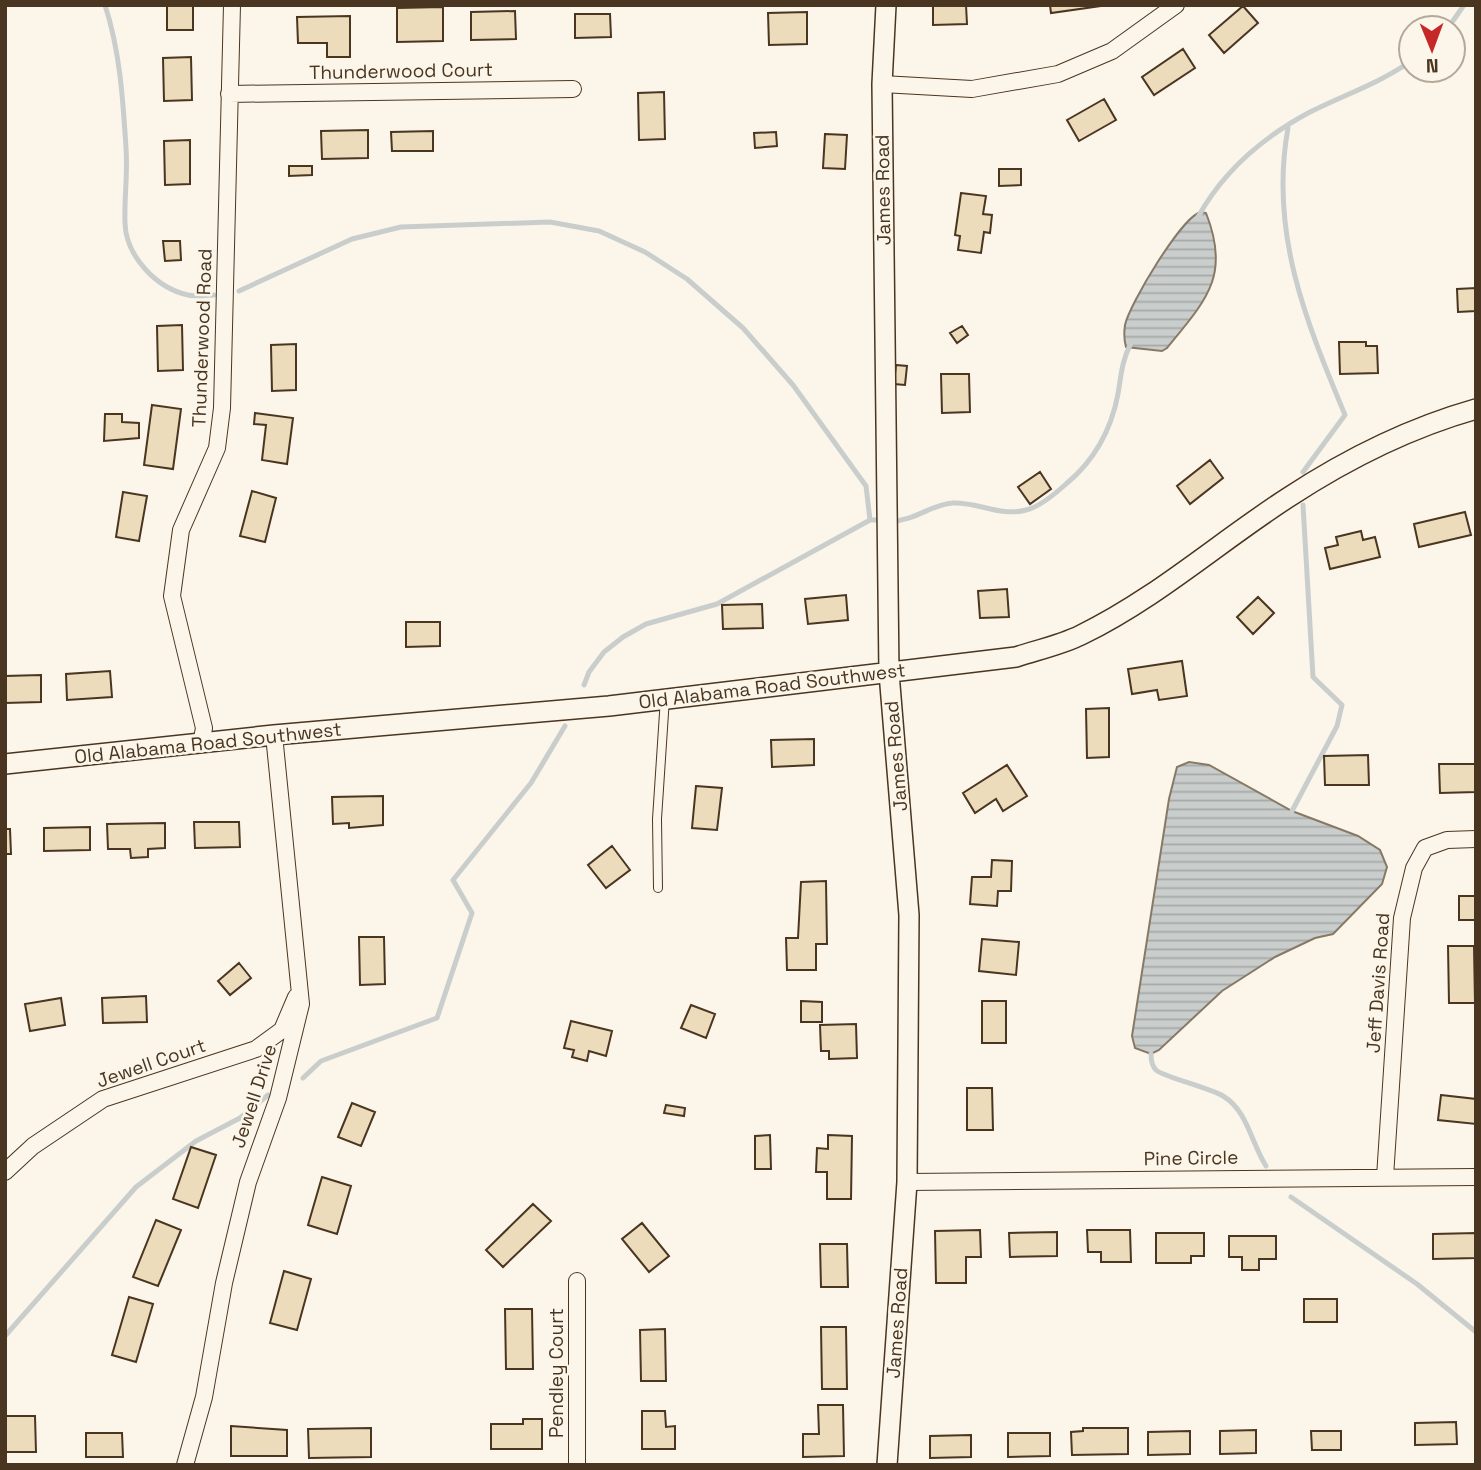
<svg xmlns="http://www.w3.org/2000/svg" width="1481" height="1470" viewBox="0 0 1481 1470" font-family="'Space Grotesk',sans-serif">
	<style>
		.water { fill: url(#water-rules); stroke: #887966; stroke-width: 2 }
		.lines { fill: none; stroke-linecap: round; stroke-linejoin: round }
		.stream { stroke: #c9cecd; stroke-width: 5 }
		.building { fill: #ecdcbc; stroke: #4a3520; stroke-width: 2 }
		.service-casing { stroke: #4a3520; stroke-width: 10 }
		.minor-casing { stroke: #4a3520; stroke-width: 18 }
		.tertiary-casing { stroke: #4a3520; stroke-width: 22 }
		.service { stroke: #fbf6e9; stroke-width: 8 }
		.minor { stroke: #fbf6e9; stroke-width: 16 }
		.tertiary { stroke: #fbf6e9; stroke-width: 19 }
		.labels { text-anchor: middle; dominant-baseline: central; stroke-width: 5; stroke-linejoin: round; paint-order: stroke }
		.street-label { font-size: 19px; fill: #4a3520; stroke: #fbf6e9 }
	</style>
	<defs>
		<pattern id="water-rules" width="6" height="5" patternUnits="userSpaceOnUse" patternTransform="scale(1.75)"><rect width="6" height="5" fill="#c9cecd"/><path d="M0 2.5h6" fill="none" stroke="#a5a8a6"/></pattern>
	</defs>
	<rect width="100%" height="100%" fill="#fbf6e9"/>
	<path class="water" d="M 1201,212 L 1206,213 C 1231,276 1206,300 1167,348 L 1162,351 L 1126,347 C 1124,340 1124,332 1125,325 C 1129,305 1182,216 1201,212 Z
		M 1189,762 L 1209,765 L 1292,811 L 1358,836 L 1380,850 L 1387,867 L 1382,884 L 1333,934 L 1315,938 L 1275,957 L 1222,991 L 1159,1050 L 1151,1054 L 1135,1048 L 1132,1036 L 1169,799 L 1177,767 Z"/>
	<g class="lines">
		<path class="stream" d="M 105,5 C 120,51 123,100 126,148 C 128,173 124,198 125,223 C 126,256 156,288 188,295 C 196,297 206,295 214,295
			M 1448,28 L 1464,5
			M 1288,128 C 1269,232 1306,321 1345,415 L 1303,472
			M 1198,217 C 1224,170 1263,137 1310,112 C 1344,95 1380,83 1411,61
			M 239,291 L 352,239 L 401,227 L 550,222 L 599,231 L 645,252 L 687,279 L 743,328 L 793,385 L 866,486 L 870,520
			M 892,521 C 914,521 932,504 953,503 C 979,502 1000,517 1026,510 C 1040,507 1055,494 1066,484 C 1095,460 1111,431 1118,394 C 1121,376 1122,360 1131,343
			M 584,685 L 589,672 L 604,652 L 623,637 L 646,624 L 717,604 L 870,520 L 882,520
			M 1292,811 L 1337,726 L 1342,705 L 1313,677 L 1303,505
			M 1151,1054 C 1151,1060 1152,1066 1156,1070 C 1163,1077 1208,1087 1223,1096 C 1248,1111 1251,1143 1266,1166
			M 303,1078 L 321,1061 L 437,1018 L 472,913 L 453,880 L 531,783 L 565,726
			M 1291,1197 L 1417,1284 L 1476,1332
			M 5,1336 L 136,1187 L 196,1141 L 240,1118 L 268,1095"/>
	</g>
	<path class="building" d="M 167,5 L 193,5 L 193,30 L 167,30 Z
		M 933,5 L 966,5 L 967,24 L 933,25 Z
		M 1050,5 L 1108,5 L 1051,13 Z
		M 1243,6 L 1258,23 L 1224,53 L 1209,35 Z
		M 443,7 L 443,41 L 397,42 L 397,8 Z
		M 515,11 L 516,39 L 471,40 L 471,12 Z
		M 807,12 L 807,44 L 769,45 L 768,13 Z
		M 575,14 L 610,14 L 611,37 L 575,38 Z
		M 350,16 L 350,57 L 327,57 L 327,43 L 298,43 L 297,17 Z
		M 1183,49 L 1195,68 L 1154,95 L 1142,77 Z
		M 191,57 L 192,100 L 164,101 L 163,58 Z
		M 664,92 L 665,139 L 639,140 L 638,93 Z
		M 1104,99 L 1116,120 L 1079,141 L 1067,120 Z
		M 368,130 L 368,158 L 322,159 L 321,131 Z
		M 433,131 L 433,151 L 392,151 L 391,132 Z
		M 776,132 L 777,146 L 755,148 L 754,133 Z
		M 825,134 L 847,135 L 845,169 L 823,168 Z
		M 190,140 L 190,184 L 165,185 L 164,141 Z
		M 289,166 L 312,166 L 312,175 L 289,176 Z
		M 999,169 L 1021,169 L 1021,185 L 999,186 Z
		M 961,193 L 986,196 L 983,214 L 992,215 L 990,233 L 984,232 L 981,253 L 958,250 L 960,236 L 955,235 Z
		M 163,241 L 180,241 L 181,260 L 165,261 Z
		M 1476,288 L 1476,311 L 1458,312 L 1457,289 Z
		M 182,325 L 183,370 L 158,371 L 157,326 Z
		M 962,326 L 968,335 L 957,343 L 950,333 Z
		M 1339,342 L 1366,342 L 1366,346 L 1377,346 L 1378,373 L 1340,374 Z
		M 296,344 L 296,390 L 272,391 L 271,345 Z
		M 896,365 L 907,366 L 905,385 L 894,384 Z
		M 941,374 L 969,374 L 970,412 L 942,413 Z
		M 152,405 L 181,409 L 173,469 L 144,465 Z
		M 255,413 L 293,418 L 287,464 L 262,460 L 266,425 L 254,424 Z
		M 105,414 L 122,414 L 122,422 L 139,423 L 139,438 L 104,441 Z
		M 1210,460 L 1223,478 L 1190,504 L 1177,486 Z
		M 1040,472 L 1051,489 L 1030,504 L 1018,487 Z
		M 252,491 L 276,498 L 265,542 L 240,536 Z
		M 123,492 L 147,496 L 139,541 L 116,537 Z
		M 1465,512 L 1471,535 L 1419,547 L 1414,524 Z
		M 1361,531 L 1363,540 L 1375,537 L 1380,557 L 1330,569 L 1325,548 L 1338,545 L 1336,537 Z
		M 1007,589 L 1009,617 L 980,618 L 978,591 Z
		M 846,595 L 848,620 L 808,624 L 805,599 Z
		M 1258,597 L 1274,613 L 1253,634 L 1237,617 Z
		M 762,604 L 763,628 L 723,629 L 722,605 Z
		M 406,622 L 440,622 L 440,646 L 406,647 Z
		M 1182,661 L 1187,696 L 1159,700 L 1157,690 L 1132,694 L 1128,669 Z
		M 110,671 L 112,697 L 67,700 L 66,674 Z
		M 41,675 L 41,702 L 5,703 L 5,676 Z
		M 1109,708 L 1109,757 L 1087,758 L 1086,709 Z
		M 814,739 L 814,765 L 772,767 L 771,740 Z
		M 1368,755 L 1369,785 L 1325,785 L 1324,756 Z
		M 1439,764 L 1476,764 L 1476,792 L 1440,793 Z
		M 1007,765 L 1027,796 L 1003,811 L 996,799 L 975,813 L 963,793 Z
		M 696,786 L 722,788 L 717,830 L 692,828 Z
		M 383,796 L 383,825 L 349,828 L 349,823 L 333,824 L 332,797 Z
		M 194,822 L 239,822 L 240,847 L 195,848 Z
		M 165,823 L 165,848 L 148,849 L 148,857 L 131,858 L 130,849 L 108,849 L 107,824 Z
		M 90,827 L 90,850 L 44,851 L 44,828 Z
		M 5,829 L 10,829 L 11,854 L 5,854 Z
		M 612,846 L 630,870 L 606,888 L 588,865 Z
		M 992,860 L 1012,861 L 1011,891 L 998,891 L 997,906 L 970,904 L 972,877 L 991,877 Z
		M 826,881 L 827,944 L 816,944 L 816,970 L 787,970 L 786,938 L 798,938 L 801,882 Z
		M 1459,896 L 1476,896 L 1476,920 L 1459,920 Z
		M 359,937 L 384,937 L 385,984 L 360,985 Z
		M 982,939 L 1019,942 L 1016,975 L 979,971 Z
		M 1448,946 L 1474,946 L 1475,1003 L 1449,1003 Z
		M 239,963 L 251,978 L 230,995 L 218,981 Z
		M 146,996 L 147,1022 L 103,1023 L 102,998 Z
		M 61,998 L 65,1025 L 30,1031 L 25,1004 Z
		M 801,1001 L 822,1002 L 822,1022 L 801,1022 Z
		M 982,1001 L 1006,1001 L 1006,1043 L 982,1043 Z
		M 691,1005 L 715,1014 L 706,1038 L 681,1028 Z
		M 571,1021 L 612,1031 L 606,1056 L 589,1051 L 587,1061 L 572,1057 L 574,1050 L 564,1048 Z
		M 856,1024 L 857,1058 L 829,1059 L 829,1051 L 821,1051 L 820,1025 Z
		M 967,1088 L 992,1088 L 993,1130 L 967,1130 Z
		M 1441,1095 L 1476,1099 L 1476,1124 L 1438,1120 Z
		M 352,1103 L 375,1112 L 361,1146 L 338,1137 Z
		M 666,1105 L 685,1108 L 684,1116 L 664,1113 Z
		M 770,1135 L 771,1169 L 755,1169 L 755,1136 Z
		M 828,1135 L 852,1136 L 851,1199 L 827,1199 L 827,1172 L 816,1172 L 817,1148 L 828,1149 Z
		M 191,1147 L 216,1155 L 198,1208 L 173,1199 Z
		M 322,1177 L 351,1186 L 337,1234 L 308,1225 Z
		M 533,1204 L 551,1221 L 503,1267 L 486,1250 Z
		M 156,1220 L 181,1230 L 158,1286 L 133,1277 Z
		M 642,1223 L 669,1256 L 649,1272 L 622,1239 Z
		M 980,1230 L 981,1257 L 966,1257 L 966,1283 L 936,1283 L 935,1231 Z
		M 1087,1230 L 1130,1230 L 1131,1262 L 1101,1262 L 1101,1252 L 1088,1252 Z
		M 1057,1232 L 1057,1256 L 1010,1257 L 1009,1233 Z
		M 1156,1233 L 1204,1233 L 1204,1256 L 1191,1256 L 1191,1263 L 1156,1263 Z
		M 1476,1233 L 1476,1258 L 1433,1259 L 1433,1234 Z
		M 1229,1236 L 1276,1236 L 1276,1259 L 1259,1259 L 1259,1270 L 1242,1270 L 1242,1257 L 1229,1257 Z
		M 820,1244 L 847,1244 L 848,1287 L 821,1287 Z
		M 284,1271 L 311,1279 L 297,1330 L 270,1323 Z
		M 129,1297 L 153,1304 L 136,1362 L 112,1355 Z
		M 1304,1299 L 1337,1299 L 1337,1322 L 1304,1322 Z
		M 505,1309 L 532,1309 L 533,1369 L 506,1369 Z
		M 821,1327 L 846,1327 L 847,1389 L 822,1389 Z
		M 665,1329 L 666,1381 L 641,1381 L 640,1330 Z
		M 818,1405 L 843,1405 L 844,1456 L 803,1457 L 803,1434 L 819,1434 Z
		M 642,1411 L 665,1411 L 666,1427 L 675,1426 L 675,1449 L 642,1449 Z
		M 5,1416 L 35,1416 L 36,1452 L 5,1452 Z
		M 523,1419 L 542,1419 L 542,1449 L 491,1449 L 491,1424 L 523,1424 Z
		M 1456,1422 L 1457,1444 L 1415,1445 L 1415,1423 Z
		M 231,1426 L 287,1430 L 287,1456 L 231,1456 Z
		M 371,1428 L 371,1457 L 309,1458 L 308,1429 Z
		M 1083,1428 L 1128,1428 L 1128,1454 L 1072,1455 L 1071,1432 L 1083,1431 Z
		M 1256,1430 L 1256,1453 L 1220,1454 L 1220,1431 Z
		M 1190,1431 L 1190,1454 L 1148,1455 L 1148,1432 Z
		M 1311,1431 L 1341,1431 L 1341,1450 L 1312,1450 Z
		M 86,1433 L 122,1433 L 123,1457 L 86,1457 Z
		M 1008,1433 L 1050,1433 L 1050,1456 L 1008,1457 Z
		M 971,1435 L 971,1457 L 930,1458 L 930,1436 Z"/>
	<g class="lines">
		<defs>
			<path id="service" d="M 658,888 L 657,819 L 665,698"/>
			<path id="minor" d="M 882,84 L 972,89 L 1058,74 L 1112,51 L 1176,5
				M 229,94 L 573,89
				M 201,744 L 204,728 L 172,596 L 181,530 L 217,448 L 222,408 L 232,5
				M 5,1172 L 33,1146 L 103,1099 L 256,1049 L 282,1030 L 296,997
				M 1385,1177 L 1402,918 L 1414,868 L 1425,848 L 1447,840 L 1476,839
				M 907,1182 L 1476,1177
				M 185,1465 L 204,1397 L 224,1283 L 248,1182 L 278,1098 L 301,1004 L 274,735
				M 577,1465 L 577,1281"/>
			<path id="tertiary" d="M 886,5 L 882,84 L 889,673 L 909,915 L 907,1182 L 887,1465
				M 5,764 L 274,735 L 609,706 L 1016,657 C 1037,650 1061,645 1081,635 C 1157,598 1219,542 1289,497 C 1347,459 1409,428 1476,409"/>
		</defs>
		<use href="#service" class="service-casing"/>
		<use href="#minor" class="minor-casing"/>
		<use href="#tertiary" class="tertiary-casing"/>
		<use href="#service" class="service"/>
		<use href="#minor" class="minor"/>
		<use href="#tertiary" class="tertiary"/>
	</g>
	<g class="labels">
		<g class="street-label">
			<text transform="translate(401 71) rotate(-1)">Thunderwood Court</text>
			<text transform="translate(883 190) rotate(-91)">James Road</text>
			<text transform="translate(202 338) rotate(-88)">Thunderwood Road</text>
			<text transform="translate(772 686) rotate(-7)">Old Alabama Road Southwest</text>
			<text transform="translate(208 743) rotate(-6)">Old Alabama Road Southwest</text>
			<text transform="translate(896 756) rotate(-95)">James Road</text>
			<text transform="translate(1378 983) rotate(-86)">Jeff Davis Road</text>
			<text transform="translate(151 1063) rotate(-19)">Jewell Court</text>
			<text transform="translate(254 1096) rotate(-72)">Jewell Drive</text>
			<text transform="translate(1191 1158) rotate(-1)">Pine Circle</text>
			<text transform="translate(897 1323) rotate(-86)">James Road</text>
			<text transform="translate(556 1373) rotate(-90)">Pendley Court</text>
		</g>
	</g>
	<rect width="1481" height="1470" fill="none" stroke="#4a3520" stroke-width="14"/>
	<g transform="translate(1432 49) rotate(179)"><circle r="33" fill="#fbf6e9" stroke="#b4a999" stroke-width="2"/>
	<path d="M0-5L12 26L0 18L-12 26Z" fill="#c62828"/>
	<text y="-10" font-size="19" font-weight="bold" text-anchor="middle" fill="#4a3520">N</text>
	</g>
</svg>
